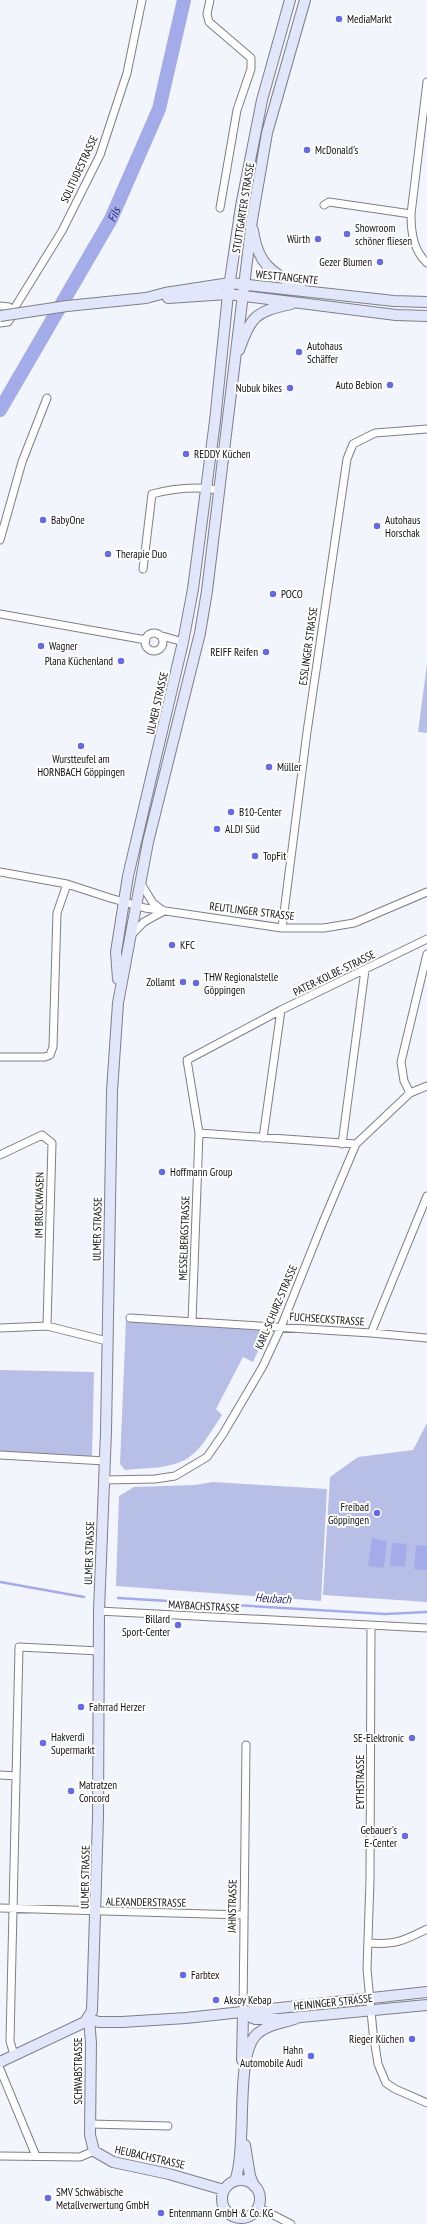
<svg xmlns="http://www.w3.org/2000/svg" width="427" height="2224" viewBox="0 0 427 2224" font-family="'PT Sans Narrow',sans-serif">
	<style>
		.green { fill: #b8bfe7 }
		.water { fill: #a3ace8 }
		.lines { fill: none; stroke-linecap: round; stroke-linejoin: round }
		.stream { stroke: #a3ace8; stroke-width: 2.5 }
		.river { stroke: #a3ace8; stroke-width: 14 }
		.street-casing { stroke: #7e7f87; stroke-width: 9 }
		.secondary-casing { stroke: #7e7f87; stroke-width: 12 }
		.street { stroke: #fff; stroke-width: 7 }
		.secondary { stroke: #e2e6fa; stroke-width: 10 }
		.secondary-bridge-casing { stroke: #7e7f87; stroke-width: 12; stroke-linecap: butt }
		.secondary-bridge { stroke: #e2e6fa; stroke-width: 10 }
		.poi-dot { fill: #656be4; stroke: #fff; stroke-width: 1.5 }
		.labels { text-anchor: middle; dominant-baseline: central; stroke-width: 4; stroke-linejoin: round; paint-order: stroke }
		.poi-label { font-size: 11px; fill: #0f0f12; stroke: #fff; text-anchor: start }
		.street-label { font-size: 11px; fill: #0f0f12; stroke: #fff }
		.water-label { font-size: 12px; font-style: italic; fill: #27286d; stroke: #fff }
	</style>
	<rect width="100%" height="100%" fill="#f3f5fd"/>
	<path class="green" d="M 427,664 L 427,733 L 418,732 Z
		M 126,1319 L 269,1327 L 253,1362 L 243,1357 L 216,1409 L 222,1415 C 212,1429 203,1448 188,1458 C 171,1469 145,1468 125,1470 L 120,1464 Z
		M 0,1370 L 94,1372 L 92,1458 L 0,1453 Z
		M 427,1423 L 427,1602 L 323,1595 L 330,1477 L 358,1457 L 413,1450 Z
		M 213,1482 L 327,1489 L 321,1601 L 116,1586 L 119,1496 L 134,1487 L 195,1485 Z"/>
	<path class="water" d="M 372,1538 L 387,1541 L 384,1568 L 368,1566 Z
		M 392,1543 L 407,1544 L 405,1567 L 390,1566 Z
		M 416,1545 L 427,1546 L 427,1570 L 414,1569 Z"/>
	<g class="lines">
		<path class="stream" d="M 0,1582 L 84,1597
			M 118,1598 L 385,1614 L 427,1612"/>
		<path class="river" id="s1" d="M 0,410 L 111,219 L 159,109 L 184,0"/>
		<defs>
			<path id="street" d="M 210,0 L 207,14 L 209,22 L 251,58 L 251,69 L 237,110 L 220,208
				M 427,82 L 411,214 C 411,232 413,250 427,263
				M 324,205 L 329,202 L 411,214
				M 0,306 L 9,307 C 13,313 13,316 8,322 L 0,323
				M 12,312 L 62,231 L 100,155 L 127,73 L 142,0
				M 0,540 L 22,462 L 47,398
				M 143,569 L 152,494 C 175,488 195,486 219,490
				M 0,614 L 146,640
				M145 642a9 9 0 1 1 18 0a9 9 0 1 1-18 0Z
				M 159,635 L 183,642
				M 0,872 L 67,884 L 110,898 L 145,908 L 282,928 L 324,928 L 354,923 L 427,892
				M 140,882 L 153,903 L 162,910
				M 282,928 L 307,732 L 347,459 L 353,444 L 375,433 L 427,429
				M 130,936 L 144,922 L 164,911
				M 0,1057 L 45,1057 L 50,1055 L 53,1047 L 57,913 L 67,884
				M 410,1093 L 404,1081 L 401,1062 L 427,954
				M 199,1133 L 356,1144
				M 263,1138 L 281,1010
				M 342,1144 L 365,970
				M 0,1155 L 42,1135 L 52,1143 L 47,1326
				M 130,1318 L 371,1333 L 427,1338
				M 192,1322 L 199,1133 L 187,1060 L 281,1010 L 427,939
				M 0,1328 L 47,1326 L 107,1341
				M 371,1333 L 427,1196
				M 0,1455 L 105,1461
				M 104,1480 L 155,1479 L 175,1476 L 207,1457 L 223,1434 L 263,1366 L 281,1327 L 323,1222 L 356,1144 L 410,1093 L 427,1086
				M 99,1611 L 427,1628
				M 371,1626 L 370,1880 L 367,1969 L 373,2032 L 378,2064 L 386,2083 L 395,2089 L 427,2103
				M 0,1775 L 16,1776
				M 0,1908 L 243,1915
				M 368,1943 C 396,1945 403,1941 427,1929
				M 243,2014 L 246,1745
				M 14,2055 L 10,2041 L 19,1647 L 100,1651
				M 0,2069 L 36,2156
				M 90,2124 L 168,2126
				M 0,2156 L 80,2157 L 94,2151
				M 258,2207 L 291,2224"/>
			<path id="secondary" d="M 253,230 C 258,266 272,272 301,288
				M 146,298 L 165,293 L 230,283 L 394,301 L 427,302
				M 168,298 L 228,294 L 396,315 L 427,316
				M 239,350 C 252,316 254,312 291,304
				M 118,979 L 116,952 L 128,876 L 183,642 L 193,589 L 215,421 L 228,294 L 241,206 L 262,100 L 290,0
				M 243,2014 L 255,2019 L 280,2019 L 427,2005
				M 89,2019 L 99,2022 L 122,2022 L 186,2018 L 427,1992
				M 89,2019 L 91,2043 L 90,2135 L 94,2151 L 113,2162 L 169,2174 L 224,2190
				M 242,2060 L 243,2014
				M 0,2062 L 85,2022 L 92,2011 L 98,1817 L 99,1611 L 106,1432 L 112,1091 L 118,1003 L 148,842 L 200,633 L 207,591 L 252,220 L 267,133 L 305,0
				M 245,2145 L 250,2176 L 254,2186
				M222 2199a19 19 0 1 1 38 0a19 19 0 1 1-38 0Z
				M 235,2181 C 248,2146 234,2055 257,2034 C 268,2024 284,2023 297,2018"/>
		</defs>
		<use href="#street" class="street-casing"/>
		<use href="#secondary" class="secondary-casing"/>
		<use href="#street" class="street"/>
		<use href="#secondary" class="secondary"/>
		<defs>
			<path id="secondary-bridge" d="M 0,316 L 67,306 L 146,298"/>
		</defs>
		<use href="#secondary-bridge" class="secondary-bridge-casing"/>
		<use href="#secondary-bridge" class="secondary-bridge"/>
	</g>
	<g class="poi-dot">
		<circle cx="339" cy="19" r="4"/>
		<circle cx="307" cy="150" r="4"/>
		<circle cx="347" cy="234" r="4"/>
		<circle cx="318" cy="239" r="4"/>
		<circle cx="380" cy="262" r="4"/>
		<circle cx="299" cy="352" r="4"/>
		<circle cx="390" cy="385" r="4"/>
		<circle cx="290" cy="388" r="4"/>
		<circle cx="186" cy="454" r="4"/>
		<circle cx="43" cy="520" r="4"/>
		<circle cx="377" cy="526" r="4"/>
		<circle cx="108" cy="554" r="4"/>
		<circle cx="273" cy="594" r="4"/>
		<circle cx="41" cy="646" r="4"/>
		<circle cx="266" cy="652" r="4"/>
		<circle cx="121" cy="661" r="4"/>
		<circle cx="81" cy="746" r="4"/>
		<circle cx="269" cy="767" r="4"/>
		<circle cx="231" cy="812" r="4"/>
		<circle cx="217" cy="829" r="4"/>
		<circle cx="255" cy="856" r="4"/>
		<circle cx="172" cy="945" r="4"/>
		<circle cx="183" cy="982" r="4"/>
		<circle cx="196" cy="983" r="4"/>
		<circle cx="162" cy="1172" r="4"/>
		<circle cx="377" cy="1513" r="4"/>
		<circle cx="178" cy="1625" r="4"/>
		<circle cx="81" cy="1707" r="4"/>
		<circle cx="412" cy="1738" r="4"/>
		<circle cx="43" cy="1743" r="4"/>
		<circle cx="71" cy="1791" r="4"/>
		<circle cx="405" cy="1836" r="4"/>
		<circle cx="183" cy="1975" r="4"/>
		<circle cx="216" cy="2000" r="4"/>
		<circle cx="412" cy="2039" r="4"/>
		<circle cx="311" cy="2056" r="4"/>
		<circle cx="48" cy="2198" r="4"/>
		<circle cx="161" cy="2213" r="4"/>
	</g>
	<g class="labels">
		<g class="poi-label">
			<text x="347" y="19">MediaMarkt</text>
			<text x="315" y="150">McDonald's</text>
			<text x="355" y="228">Showroom<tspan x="355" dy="13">schöner fliesen</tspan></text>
			<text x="310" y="239" text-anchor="end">Würth</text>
			<text x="372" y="262" text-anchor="end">Gezer Blumen</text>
			<text x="307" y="346">Autohaus<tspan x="307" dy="13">Schäffer</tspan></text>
			<text x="382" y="385" text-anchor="end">Auto Bebion</text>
			<text x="282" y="388" text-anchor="end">Nubuk bikes</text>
			<text x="194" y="454">REDDY Küchen</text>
			<text x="51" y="520">BabyOne</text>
			<text x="385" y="520">Autohaus<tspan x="385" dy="13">Horschak</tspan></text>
			<text x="116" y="554">Therapie Duo</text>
			<text x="281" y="594">POCO</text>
			<text x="49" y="646">Wagner</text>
			<text x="258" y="652" text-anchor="end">REIFF Reifen</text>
			<text x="113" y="661" text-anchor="end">Plana Küchenland</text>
			<text x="81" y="759" text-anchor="middle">Wurstteufel am<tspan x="81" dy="13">HORNBACH Göppingen</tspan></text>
			<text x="277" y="767">Müller</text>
			<text x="239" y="812">B10-Center</text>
			<text x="225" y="829">ALDI Süd</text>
			<text x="263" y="856">TopFit</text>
			<text x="180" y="945">KFC</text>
			<text x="204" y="977">THW Regionalstelle<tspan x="204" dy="13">Göppingen</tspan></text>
			<text x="175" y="982" text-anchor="end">Zollamt</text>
			<text x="170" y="1172">Hoffmann Group</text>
			<text x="369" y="1507" text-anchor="end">Freibad<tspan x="369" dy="13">Göppingen</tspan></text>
			<text x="170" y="1619" text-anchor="end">Billard<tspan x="170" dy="13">Sport-Center</tspan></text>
			<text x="89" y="1707">Fahrrad Herzer</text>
			<text x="51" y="1737">Hakverdi<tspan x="51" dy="13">Supermarkt</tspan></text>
			<text x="404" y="1738" text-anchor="end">SE-Elektronic</text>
			<text x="79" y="1785">Matratzen<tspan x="79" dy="13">Concord</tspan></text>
			<text x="397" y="1830" text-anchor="end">Gebauer's<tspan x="397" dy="13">E-Center</tspan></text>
			<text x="191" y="1975">Farbtex</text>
			<text x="224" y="2000">Aksoy Kebap</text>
			<text x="404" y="2039" text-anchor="end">Rieger Küchen</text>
			<text x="303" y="2050" text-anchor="end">Hahn<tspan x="303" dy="13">Automobile Audi</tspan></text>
			<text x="56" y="2192">SMV Schwäbische<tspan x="56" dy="13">Metallverwertung GmbH</tspan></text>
			<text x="169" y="2213">Entenmann GmbH &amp; Co. KG</text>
		</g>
		<g class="street-label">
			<text transform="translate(79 169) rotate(-65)">SOLITUDESTRASSE</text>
			<text transform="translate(243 208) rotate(-81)">STUTTGARTER STRASSE</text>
			<text transform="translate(287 277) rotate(6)">WESTTANGENTE</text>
			<text transform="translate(308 646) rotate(-82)">ESSLINGER STRASSE</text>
			<text transform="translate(157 703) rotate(-77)">ULMER STRASSE</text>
			<text transform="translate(252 911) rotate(7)">REUTLINGER STRASSE</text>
			<text transform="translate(334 973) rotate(-26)">PATER-KOLBE-STRASSE</text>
			<text transform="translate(39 1205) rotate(-89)">IM BRUCKWASEN</text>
			<text transform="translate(97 1229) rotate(-89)">ULMER STRASSE</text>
			<text transform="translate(184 1238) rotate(-88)">MESSELBERGSTRASSE</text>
			<text transform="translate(276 1307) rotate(-67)">KARL-SCHURZ-STRASSE</text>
			<text transform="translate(327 1319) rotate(4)">FUCHSECKSTRASSE</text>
			<text transform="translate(89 1553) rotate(-88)">ULMER STRASSE</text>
			<text transform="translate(204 1606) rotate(3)">MAYBACHSTRASSE</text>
			<text transform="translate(360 1782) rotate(-90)">EYTHSTRASSE</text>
			<text transform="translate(85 1877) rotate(-89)">ULMER STRASSE</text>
			<text transform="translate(146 1902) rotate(1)">ALEXANDERSTRASSE</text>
			<text transform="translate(232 1906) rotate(-89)">JAHNSTRASSE</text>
			<text transform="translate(333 2002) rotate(-6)">HEININGER STRASSE</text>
			<text transform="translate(78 2071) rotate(-90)">SCHWABSTRASSE</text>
			<text transform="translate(150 2157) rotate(13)">HEUBACHSTRASSE</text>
		</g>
		<g class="water-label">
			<text stroke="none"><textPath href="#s1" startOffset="226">Fils</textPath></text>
			<text transform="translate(273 1598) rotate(3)">Heubach</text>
		</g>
	</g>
</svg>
